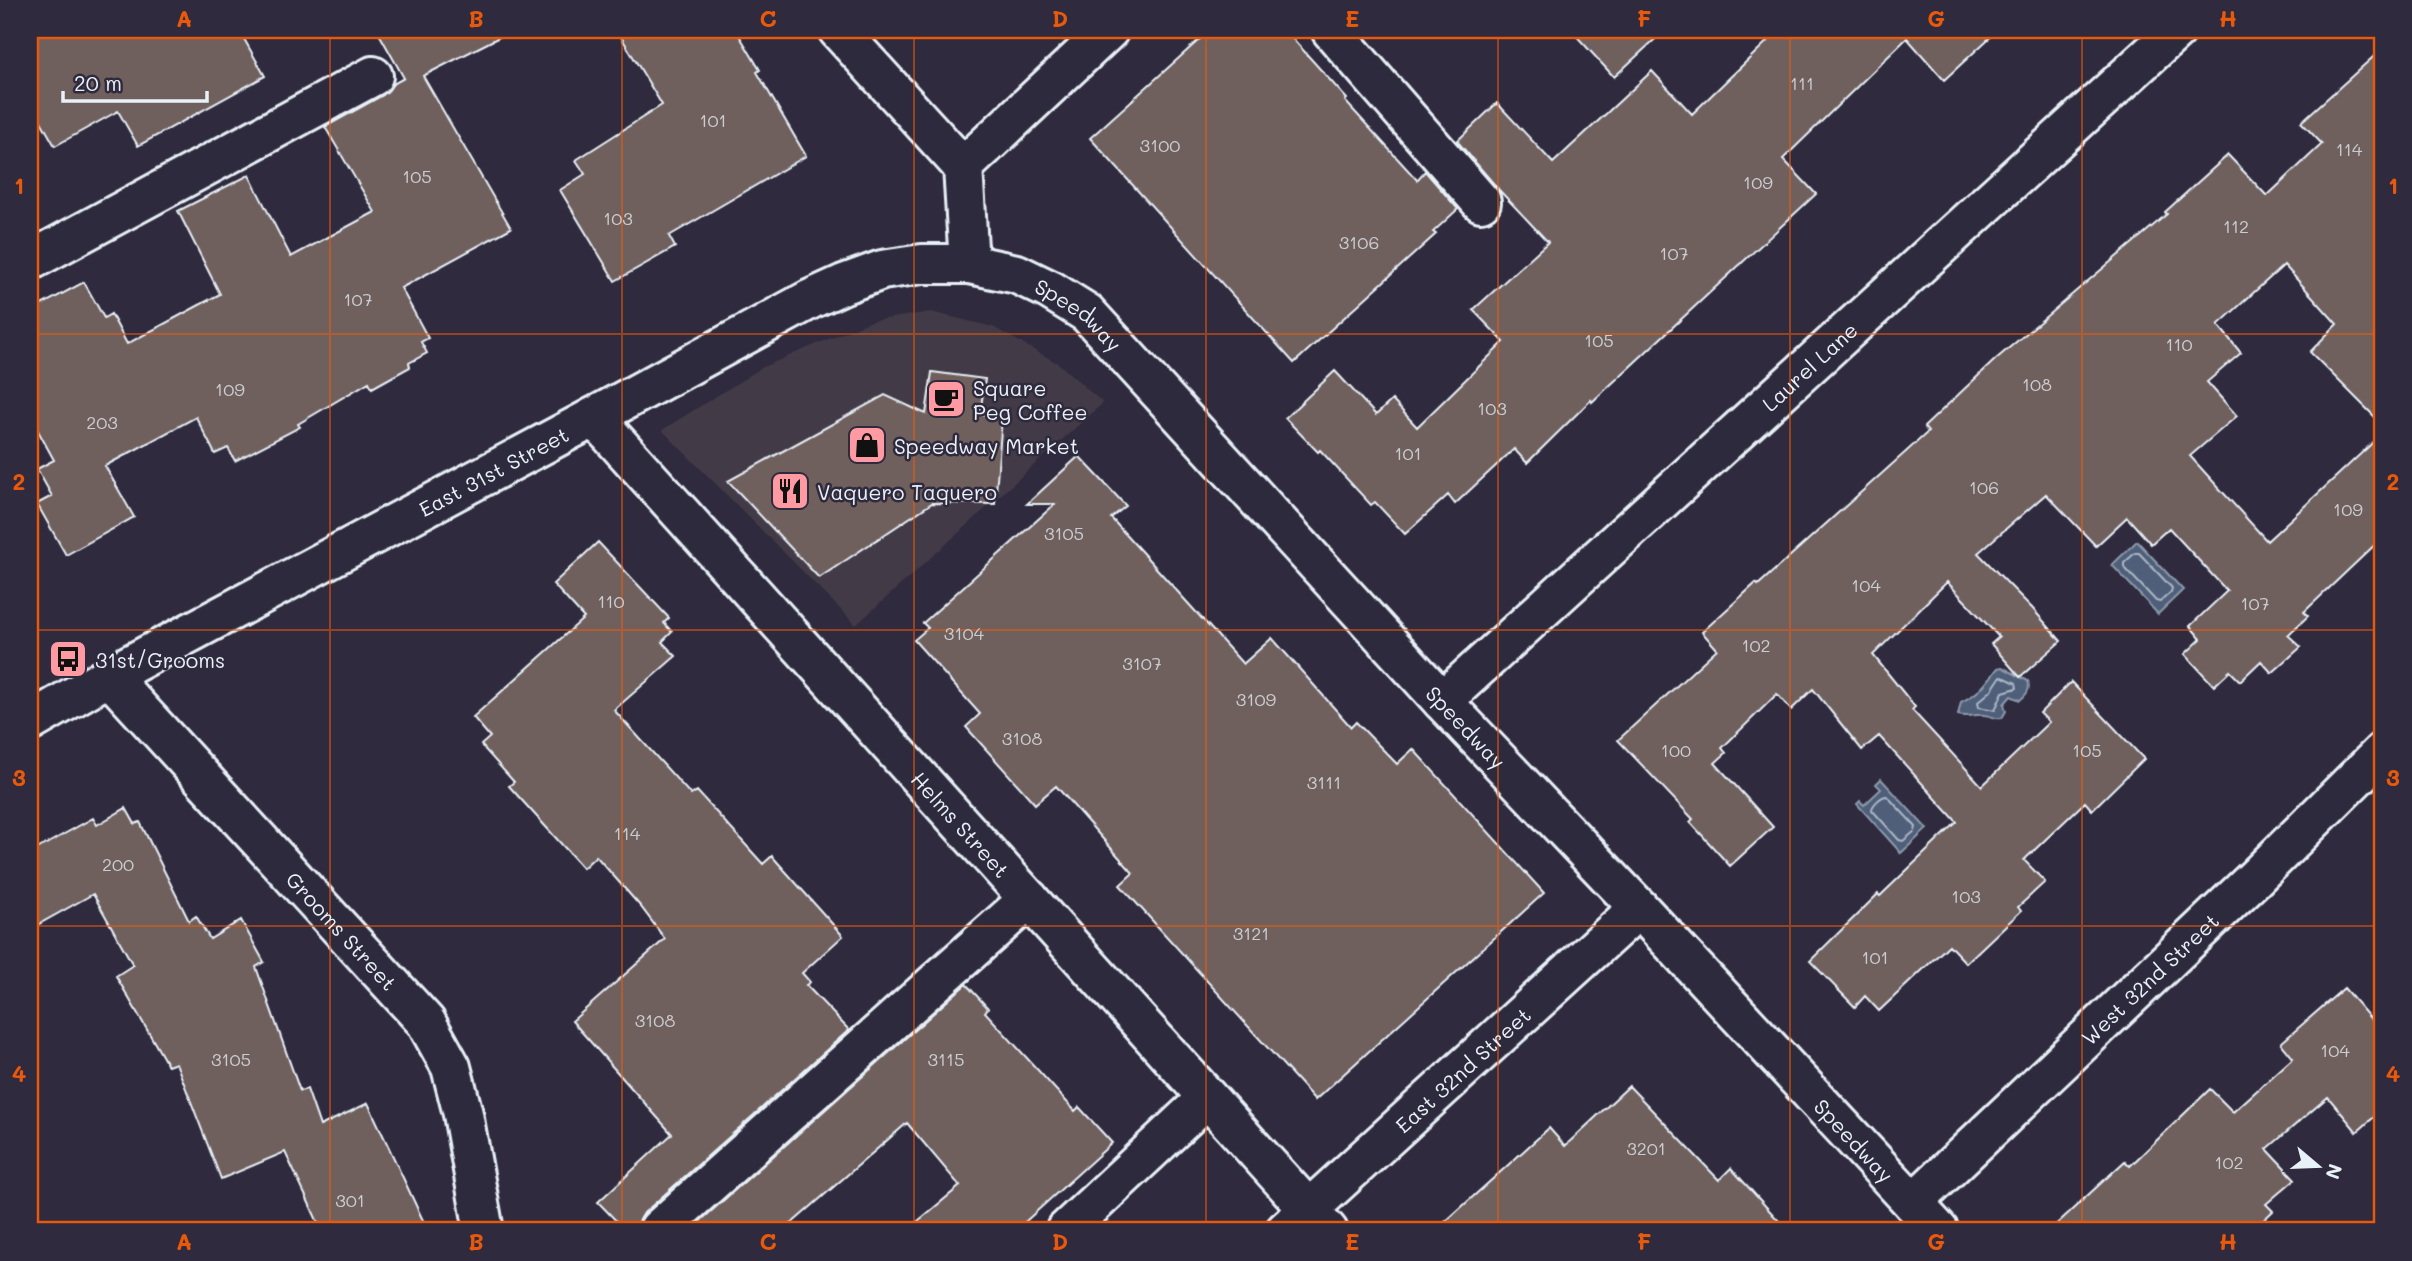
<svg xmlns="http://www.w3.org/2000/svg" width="2412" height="1261" viewBox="0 0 2412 1261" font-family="Mali,sans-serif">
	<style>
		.built { fill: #423a47 }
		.water { fill: #4f5f79; stroke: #8c99ac; stroke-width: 2 }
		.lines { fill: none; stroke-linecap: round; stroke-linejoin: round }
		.shore { stroke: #abb7c5; stroke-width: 2 }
		.building { fill: #70605d; stroke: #e8f1f8; stroke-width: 2 }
		.minor-casing { stroke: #e8f1f8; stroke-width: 44 }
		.minor { stroke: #2f2a3d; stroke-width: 38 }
		.grid { fill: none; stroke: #e8590c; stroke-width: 2; stroke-opacity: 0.55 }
		.labels { text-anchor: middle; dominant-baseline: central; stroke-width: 5; stroke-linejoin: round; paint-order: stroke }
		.number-label { font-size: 18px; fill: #cacdd1 }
		.street-label { font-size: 21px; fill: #e8f1f8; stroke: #2f2a3d }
		.poi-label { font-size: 21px; fill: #e8f1f8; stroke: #2f2a3d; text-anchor: start }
		.neatline { fill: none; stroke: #e8590c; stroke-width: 2.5 }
		.grid-label { font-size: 23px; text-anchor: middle; font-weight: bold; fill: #e8590c }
	</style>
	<rect width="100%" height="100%" fill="#2f2a3d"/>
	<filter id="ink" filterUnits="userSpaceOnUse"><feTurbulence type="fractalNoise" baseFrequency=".0143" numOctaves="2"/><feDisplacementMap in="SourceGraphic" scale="14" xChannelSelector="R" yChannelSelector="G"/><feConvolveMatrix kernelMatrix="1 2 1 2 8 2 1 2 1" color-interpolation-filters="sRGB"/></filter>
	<g filter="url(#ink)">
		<path class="built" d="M 931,312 L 993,327 L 1059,364 L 1103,403 L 856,625 L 662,430 L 763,367 L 871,321 Z"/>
		<path class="water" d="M 2137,541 L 2183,590 L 2158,614 L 2112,565 Z
			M 2002,667 L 2028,681 C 2031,690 2026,695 2020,700 L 2011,696 L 2004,704 L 2006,711 L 2002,718 C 1994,720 1992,715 1984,715 C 1974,714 1968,718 1958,715 L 1961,702 C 1981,692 1984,685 1998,668 Z
			M 1881,779 L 1927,829 L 1901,853 L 1857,804 L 1860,801 L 1864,805 L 1881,789 L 1876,784 Z"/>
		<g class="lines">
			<path class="shore" d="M 2135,553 L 2139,553 L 2172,588 L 2171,592 L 2160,602 L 2156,601 L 2124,567 L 2124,563 Z
				M 2001,676 L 2016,683 L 2017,688 L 2003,692 L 1995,710 L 1979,707 L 1978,702 L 1991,691 Z
				M 1887,796 L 1916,827 L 1915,831 L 1903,841 L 1899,840 L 1872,810 C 1872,805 1881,796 1887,796 Z"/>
		</g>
		<path class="building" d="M 30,30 L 239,30 L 265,76 L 138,146 L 118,111 L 55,146 L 30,102 Z
			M 377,30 L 513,30 L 423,76 L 511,228 L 401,288 L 428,338 L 421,342 L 427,353 L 409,363 L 410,367 L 372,388 L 369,382 L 298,424 L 300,427 L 235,461 L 228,448 L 215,454 L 196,417 L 105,466 L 134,517 L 66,555 L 37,504 L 52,496 L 37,469 L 54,460 L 30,416 L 30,311 L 84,282 L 104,318 L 111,314 L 127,344 L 220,294 L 178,211 L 249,175 L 291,257 L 375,212 L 325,127 L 383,95 L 393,84 L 404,78 Z
			M 617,30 L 736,30 L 760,70 L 757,72 L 806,156 L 669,236 L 675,247 L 615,281 L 560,190 L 585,174 L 576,160 L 662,105 Z
			M 1210,30 L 1285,30 L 1347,99 L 1345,101 L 1417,180 L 1425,171 L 1458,209 L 1433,232 L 1436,234 L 1294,363 L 1090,138 Z
			M 1571,30 L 1665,30 L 1614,77 Z
			M 1779,30 L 1998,30 L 1944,80 L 1907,38 L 1783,159 L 1816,194 L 1592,402 L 1591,400 L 1527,463 L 1514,449 L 1455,504 L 1448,495 L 1405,534 L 1375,502 L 1371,505 L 1320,450 L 1318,452 L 1285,418 L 1335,371 L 1376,415 L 1392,400 L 1417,427 L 1504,342 L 1473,310 L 1548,242 L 1499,190 L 1457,141 L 1497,103 L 1553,163 L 1652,71 L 1692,114 Z
			M 2382,49 L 2382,424 L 2310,352 L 2337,324 L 2284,265 L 2218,325 L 2241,353 L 2207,382 L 2237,416 L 2190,456 L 2267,541 L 2382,434 L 2382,538 L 2304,612 L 2308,616 L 2288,635 L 2301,647 L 2272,673 L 2261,661 L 2240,681 L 2230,671 L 2214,686 L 2185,654 L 2201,639 L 2190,626 L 2227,591 L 2169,528 L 2151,544 L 2127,517 L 2096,546 L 2046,494 L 1978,553 L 2032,608 L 2061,641 L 2020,677 L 1991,644 L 1999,637 L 1947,582 L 1873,655 L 1915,707 L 1912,710 L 1982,786 L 2049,722 L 2040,713 L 2071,682 L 2144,759 L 2092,810 L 2085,802 L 2024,860 L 2045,882 L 2018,907 L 2021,911 L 1966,963 L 1949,945 L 1879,1011 L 1865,996 L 1855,1007 L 1810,961 L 1878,894 L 1880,896 L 1957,822 L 1879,736 L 1862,750 L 1813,689 L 1791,710 L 1777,694 L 1722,748 L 1726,753 L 1715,763 L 1773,827 L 1730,866 L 1690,822 L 1693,819 L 1618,740 L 1717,649 L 1702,632 L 1756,583 L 1758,585 L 1928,432 L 1924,427 L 1996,359 L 2167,214 L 2165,212 L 2228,155 L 2267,196 L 2322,144 L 2301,122 Z
			M 932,372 L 985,379 L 980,414 L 1002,418 L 995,504 L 932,503 L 819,578 L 728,481 L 885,395 L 926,414 Z
			M 1079,456 L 1126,506 L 1111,518 L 1243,664 L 1272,638 L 1351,727 L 1356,722 L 1397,764 L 1413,749 L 1544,893 L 1315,1100 L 1120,885 L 1133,873 L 1056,786 L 1035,804 L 966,727 L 980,714 L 914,640 L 928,628 L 923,623 L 1055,504 L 1027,504 Z
			M 598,542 L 669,618 L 664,623 L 672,632 L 662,642 L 676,656 L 614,710 L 691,795 L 697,791 L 763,864 L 772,856 L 843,936 L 802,973 L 810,982 L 806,985 L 849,1030 L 644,1213 L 639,1222 L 638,1231 L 626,1231 L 598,1202 L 672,1134 L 572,1021 L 665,939 L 641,907 L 596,856 L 583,868 L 509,786 L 514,782 L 481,745 L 490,737 L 473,717 L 584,618 L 553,584 Z
			M 126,808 L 135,824 L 140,822 L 189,921 L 196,916 L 210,939 L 241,920 L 264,962 L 256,967 L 300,1091 L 307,1089 L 320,1126 L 368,1103 L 428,1231 L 322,1231 L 285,1152 L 221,1179 L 176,1063 L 168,1066 L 116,976 L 133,965 L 93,894 L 30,929 L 30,853 L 93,818 L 97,825 Z
			M 966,984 L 988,1008 L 985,1012 L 1075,1111 L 1079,1107 L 1112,1143 L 1015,1231 L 906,1231 L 960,1186 L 907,1123 L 783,1231 L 689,1231 Z
			M 2344,988 L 2382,1032 L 2382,1110 L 2357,1132 L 2328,1097 L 2267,1149 L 2295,1179 L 2266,1204 L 2273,1211 L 2252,1231 L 2049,1231 L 2125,1161 L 2130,1166 L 2210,1089 L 2233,1112 L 2293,1058 L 2281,1043 Z
			M 1629,1086 L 1719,1180 L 1731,1168 L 1788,1231 L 1435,1231 L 1549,1128 L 1565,1146 Z"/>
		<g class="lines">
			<defs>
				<g id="minor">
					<path d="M 838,30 L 963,167 L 969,264"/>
					<path d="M 1331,30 L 1481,202"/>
					<path d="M 963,167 L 1109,30"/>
					<path d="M 30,261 L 373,76"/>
					<path id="s1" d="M 594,417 L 1328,1231"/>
					<path id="s2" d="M 109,676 L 426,1022 L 451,1067 L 463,1114 L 484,1231"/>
					<path id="s3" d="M 1442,701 L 2177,30"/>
					<path id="s4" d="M 30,722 L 109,676 L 594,417 L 811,299 L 844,284 L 882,270 L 922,264 L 969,264 L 1017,274 L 1050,290 L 1087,313 L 1442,701 L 1639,908 L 1939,1231"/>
					<path id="s5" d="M 1913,1203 L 2256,877 L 2382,752"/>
					<path d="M 659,1229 L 1029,899"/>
					<path d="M 1065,1231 L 1207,1098"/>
					<path id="s6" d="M 1285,1231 L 1639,908"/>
				</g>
			</defs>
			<use href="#minor" class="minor-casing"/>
			<use href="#minor" class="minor"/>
		</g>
	</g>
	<path class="grid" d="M 330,30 L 330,1231M 622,30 L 622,1231M 914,30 L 914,1231M 1206,30 L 1206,1231M 1498,30 L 1498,1231M 1790,30 L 1790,1231M 2082,30 L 2082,1231M 30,334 L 2382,334M 30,630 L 2382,630M 30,926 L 2382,926"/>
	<defs>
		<symbol id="cafe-square" viewBox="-11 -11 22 22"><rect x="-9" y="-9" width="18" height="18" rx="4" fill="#ff9aa2" stroke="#2f2a3d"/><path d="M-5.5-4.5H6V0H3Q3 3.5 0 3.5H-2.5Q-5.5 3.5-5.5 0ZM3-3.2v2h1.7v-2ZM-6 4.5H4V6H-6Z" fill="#111"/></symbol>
		<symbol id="shop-square" viewBox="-11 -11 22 22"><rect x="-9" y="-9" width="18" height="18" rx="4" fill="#ff9aa2" stroke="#2f2a3d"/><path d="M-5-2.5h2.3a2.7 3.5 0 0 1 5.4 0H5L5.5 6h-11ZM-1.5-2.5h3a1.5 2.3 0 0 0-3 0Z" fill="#111"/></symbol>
		<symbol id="restaurant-square" viewBox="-11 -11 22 22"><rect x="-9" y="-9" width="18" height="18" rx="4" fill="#ff9aa2" stroke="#2f2a3d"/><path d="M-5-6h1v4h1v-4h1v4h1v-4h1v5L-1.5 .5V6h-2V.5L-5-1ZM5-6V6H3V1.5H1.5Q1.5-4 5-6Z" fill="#111"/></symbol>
		<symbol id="bus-square" viewBox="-11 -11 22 22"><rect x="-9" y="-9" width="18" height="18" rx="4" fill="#ff9aa2" stroke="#2f2a3d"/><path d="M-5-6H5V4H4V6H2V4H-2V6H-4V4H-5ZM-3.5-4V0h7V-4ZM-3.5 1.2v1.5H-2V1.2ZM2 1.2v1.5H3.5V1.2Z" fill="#111"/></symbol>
	</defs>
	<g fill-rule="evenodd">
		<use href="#cafe-square" x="924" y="377" width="44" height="44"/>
		<use href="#shop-square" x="845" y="423" width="44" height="44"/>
		<use href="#restaurant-square" x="768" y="469" width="44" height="44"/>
		<use href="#bus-square" x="46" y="637" width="44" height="44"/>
	</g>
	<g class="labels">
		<g class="number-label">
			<text x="1802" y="83">111</text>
			<text x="713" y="120">101</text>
			<text x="1160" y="145">3100</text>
			<text x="2349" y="149">114</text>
			<text x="417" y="176">105</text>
			<text x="1758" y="182">109</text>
			<text x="618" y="218">103</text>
			<text x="2236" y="226">112</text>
			<text x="1359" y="242">3106</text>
			<text x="1674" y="253">107</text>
			<text x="358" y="299">107</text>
			<text x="1599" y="340">105</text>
			<text x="2179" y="344">110</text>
			<text x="2037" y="384">108</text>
			<text x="230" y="389">109</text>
			<text x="1492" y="408">103</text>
			<text x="102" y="422">203</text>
			<text x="1408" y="453">101</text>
			<text x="1984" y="487">106</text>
			<text x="2348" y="509">109</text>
			<text x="1064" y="533">3105</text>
			<text x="1866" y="585">104</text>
			<text x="611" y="601">110</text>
			<text x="2255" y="603">107</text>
			<text x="964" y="633">3104</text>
			<text x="1756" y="645">102</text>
			<text x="1142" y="663">3107</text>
			<text x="1256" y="699">3109</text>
			<text x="1022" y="738">3108</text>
			<text x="1676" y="750">100</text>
			<text x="2087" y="750">105</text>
			<text x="1324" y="782">3111</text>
			<text x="627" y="833">114</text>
			<text x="118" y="864">200</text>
			<text x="1966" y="896">103</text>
			<text x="1251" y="933">3121</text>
			<text x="1875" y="957">101</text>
			<text x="655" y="1020">3108</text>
			<text x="2335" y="1050">104</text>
			<text x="231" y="1059">3105</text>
			<text x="946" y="1059">3115</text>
			<text x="1646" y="1148">3201</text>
			<text x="2229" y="1162">102</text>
			<text x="350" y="1200">301</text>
		</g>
		<g class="street-label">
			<text stroke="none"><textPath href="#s4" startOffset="1176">Speedway</textPath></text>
			<text stroke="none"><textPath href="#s3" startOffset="497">Laurel Lane</textPath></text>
			<text stroke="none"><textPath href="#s4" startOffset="527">East 31st Street</textPath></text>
			<text stroke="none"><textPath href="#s4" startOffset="1743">Speedway</textPath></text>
			<text stroke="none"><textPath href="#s1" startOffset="548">Helms Street</textPath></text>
			<text stroke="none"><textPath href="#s2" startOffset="345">Grooms Street</textPath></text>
			<text stroke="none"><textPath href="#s5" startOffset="326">West 32nd Street</textPath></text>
			<text stroke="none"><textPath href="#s6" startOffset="240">East 32nd Street</textPath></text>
			<text stroke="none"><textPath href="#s4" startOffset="2310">Speedway</textPath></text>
		</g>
		<g class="poi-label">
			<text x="973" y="387">Square<tspan x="973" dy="24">Peg Coffee</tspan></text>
			<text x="894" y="445">Speedway Market</text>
			<text x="817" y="491">Vaquero Taquero</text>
			<text x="95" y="659">31st/Grooms</text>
		</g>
	</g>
	<rect width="2412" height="1261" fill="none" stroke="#2f2a3d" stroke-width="77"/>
	<g transform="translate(2318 1166) rotate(109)" stroke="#2f2a3d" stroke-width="5" paint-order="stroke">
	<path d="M0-5L12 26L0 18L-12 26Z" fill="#e8f1f8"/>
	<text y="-10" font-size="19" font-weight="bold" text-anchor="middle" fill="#e8f1f8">N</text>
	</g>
	<path d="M63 91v10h144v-10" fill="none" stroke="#e8f1f8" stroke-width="3.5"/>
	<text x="74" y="91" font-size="21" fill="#e8f1f8" stroke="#2f2a3d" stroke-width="5" paint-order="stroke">20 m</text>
	<rect x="38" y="38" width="2336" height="1184" class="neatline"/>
	<g class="grid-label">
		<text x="184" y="27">A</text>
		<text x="476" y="27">B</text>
		<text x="768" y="27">C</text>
		<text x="1060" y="27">D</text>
		<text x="1352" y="27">E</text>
		<text x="1644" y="27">F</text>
		<text x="1936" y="27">G</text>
		<text x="2228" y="27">H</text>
		<text x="19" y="194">1</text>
		<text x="2393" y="194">1</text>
		<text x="19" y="490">2</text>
		<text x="2393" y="490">2</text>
		<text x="19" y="786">3</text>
		<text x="2393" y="786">3</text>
		<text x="19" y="1082">4</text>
		<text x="2393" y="1082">4</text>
		<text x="184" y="1250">A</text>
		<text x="476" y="1250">B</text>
		<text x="768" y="1250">C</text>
		<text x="1060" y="1250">D</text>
		<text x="1352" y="1250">E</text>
		<text x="1644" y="1250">F</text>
		<text x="1936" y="1250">G</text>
		<text x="2228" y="1250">H</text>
	</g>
</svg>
